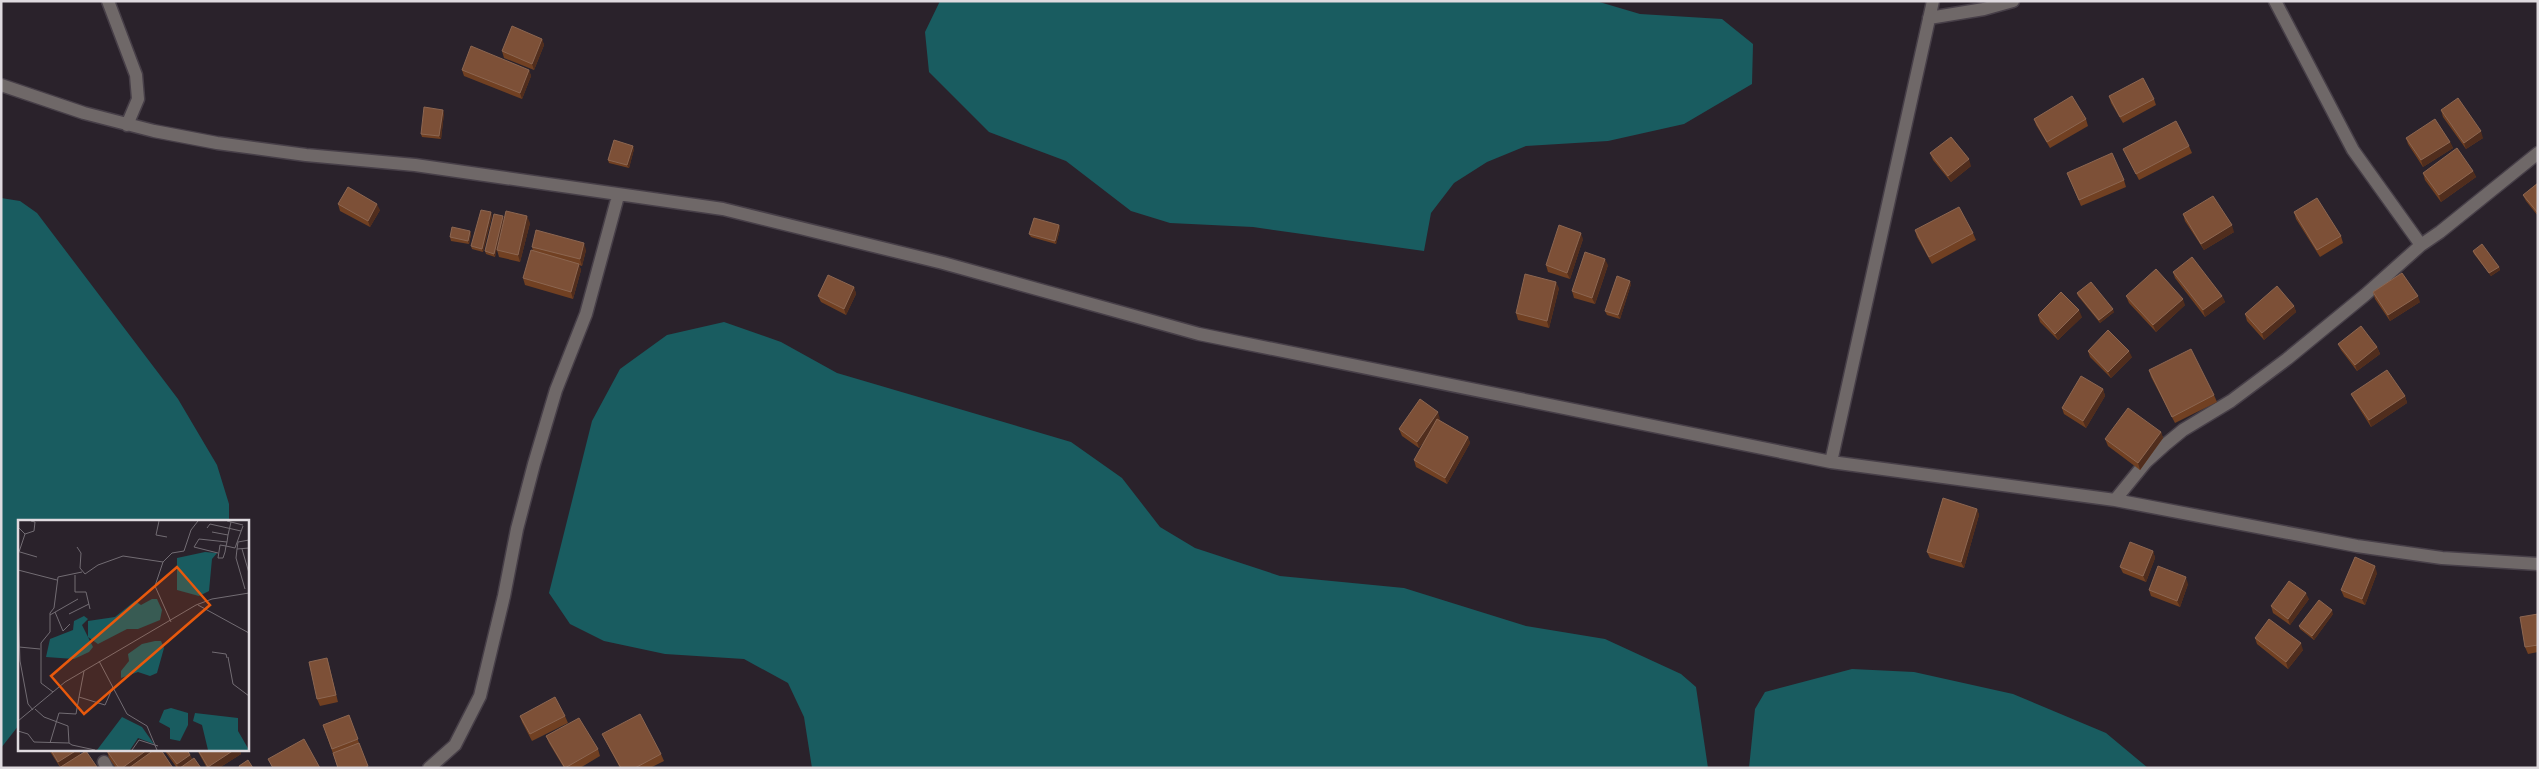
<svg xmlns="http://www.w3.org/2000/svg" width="2539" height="769" viewBox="0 0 2539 769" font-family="'Zilla Slab',serif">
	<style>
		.water { fill: #195c60 }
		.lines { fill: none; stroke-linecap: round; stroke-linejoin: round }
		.minor-casing { stroke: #473f48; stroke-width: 15 }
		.minor { stroke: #6f6868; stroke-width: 12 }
		.wall { fill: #714022 }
		.shaded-wall { fill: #502d1d }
		.building { fill: #7d5037; stroke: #8c6651 }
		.inset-road { fill: none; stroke: #726c73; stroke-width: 1 }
		.view { fill: #e8590c; fill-opacity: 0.15; stroke: #e8590c; stroke-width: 2.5 }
		.inset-edge { fill: none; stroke: #dfdadf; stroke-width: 2.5 }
	</style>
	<rect width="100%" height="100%" fill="#2a222b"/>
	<path class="water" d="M 940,1 L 1596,1 L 1640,14 L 1722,19 L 1753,44 L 1752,84 L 1684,124 L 1608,141 L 1526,146 L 1487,162 L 1454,183 L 1431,213 L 1424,251 L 1253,227 L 1170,223 L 1131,211 L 1066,161 L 989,132 L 929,72 L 925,32 Z
		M 1,198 L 20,201 L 37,213 L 178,399 L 217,465 L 229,504 L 229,521 L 19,522 L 19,725 L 1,748 Z
		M 724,322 L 781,342 L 837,373 L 1071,442 L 1122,478 L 1160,527 L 1195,548 L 1280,576 L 1404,588 L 1526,626 L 1605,639 L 1681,674 L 1696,687 L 1708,768 L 812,768 L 804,717 L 788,683 L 744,659 L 665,654 L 604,641 L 570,624 L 549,593 L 592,421 L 620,369 L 667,335 Z
		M 1852,669 L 1914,672 L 2013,694 L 2106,733 L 2148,768 L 1749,768 L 1755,709 L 1765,692 Z"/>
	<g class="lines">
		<defs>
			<path id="minor" d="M 108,1 L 136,75 L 138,99 L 127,125
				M 1929,18 L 1984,9 L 2013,1
				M 1,85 L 84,113 L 154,131 L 217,143 L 306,155 L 415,165 L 723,209 L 943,263 L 1199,334 L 1831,462 L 2115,500 L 2357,546 L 2442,558 L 2538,564
				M 2421,245 L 2440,232 L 2538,153
				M 1831,462 L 1933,1
				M 2115,500 L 2146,462 L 2166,444 L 2183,430 L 2231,401 L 2287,359 L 2365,295 L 2421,245 L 2353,150 L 2275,1
				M 104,762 L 107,768
				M 429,768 L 455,745 L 480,696 L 504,596 L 517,529 L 534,464 L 556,390 L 586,314 L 618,196"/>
		</defs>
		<use href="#minor" class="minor-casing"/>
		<use href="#minor" class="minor"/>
	</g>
	<path class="wall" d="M 542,39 L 544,45 L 534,70 L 504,58 L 502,51 Z
		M 462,70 L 529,70 L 531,76 L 522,99 L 464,76 Z
		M 2109,96 L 2154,99 L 2156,105 L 2123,123 L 2111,103 Z
		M 2441,110 L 2483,138 L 2466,149 L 2443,117 Z
		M 444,113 L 441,139 L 422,137 L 421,134 Z
		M 2034,119 L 2086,119 L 2088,126 L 2050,148 L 2036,125 Z
		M 2406,138 L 2450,142 L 2453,148 L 2423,167 L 2408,144 Z
		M 2189,146 L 2192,153 L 2139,180 L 2126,155 L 2123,149 Z
		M 634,149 L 629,168 L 609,163 L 608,160 Z
		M 1930,153 L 1971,166 L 1951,182 L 1933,160 Z
		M 2473,171 L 2476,177 L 2441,202 L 2425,180 L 2423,173 Z
		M 2067,173 L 2124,180 L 2126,187 L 2081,206 Z
		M 2538,183 L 2538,216 L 2526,201 L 2523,195 Z
		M 338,204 L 380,210 L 370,227 L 340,211 Z
		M 2294,212 L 2341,236 L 2343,243 L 2320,257 L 2296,219 Z
		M 2183,214 L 2234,232 L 2204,250 L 2185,221 Z
		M 492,216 L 483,252 L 472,249 L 471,246 Z
		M 503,216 L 495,257 L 486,254 L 485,251 Z
		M 530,223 L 520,262 L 499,257 L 497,250 Z
		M 1059,225 L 1060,229 L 1056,244 L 1031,237 L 1029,234 Z
		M 1915,230 L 1973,233 L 1976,240 L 1932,264 L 1917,237 Z
		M 470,231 L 471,234 L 469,244 L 451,241 L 450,237 Z
		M 1583,239 L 1570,279 L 1548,272 L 1546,265 Z
		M 532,247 L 586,250 L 582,266 L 579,265 L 581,270 L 573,299 L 525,285 L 523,278 L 533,251 Z
		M 2473,251 L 2499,267 L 2500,270 L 2491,276 L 2474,254 Z
		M 1608,265 L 1595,304 L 1574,298 L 1572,291 Z
		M 2173,272 L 2222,296 L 2225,302 L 2205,317 L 2175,278 Z
		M 1631,284 L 1620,319 L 1607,315 L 1605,311 Z
		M 854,287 L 856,294 L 846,315 L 821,302 L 818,296 Z
		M 1559,288 L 1549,328 L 1518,320 L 1516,313 Z
		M 2373,292 L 2420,302 L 2390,321 L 2375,299 Z
		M 2077,293 L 2114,312 L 2100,323 L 2078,296 Z
		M 2126,296 L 2185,305 L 2156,332 L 2129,303 Z
		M 2294,306 L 2296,312 L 2264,340 L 2247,321 L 2245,314 Z
		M 2038,315 L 2082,317 L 2058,340 L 2040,322 Z
		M 2338,344 L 2377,347 L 2380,354 L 2357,371 L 2341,350 Z
		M 2088,351 L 2132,357 L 2111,378 L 2090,357 Z
		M 2149,370 L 2214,395 L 2217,402 L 2175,423 L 2151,377 Z
		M 2103,389 L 2105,396 L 2086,428 L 2064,414 L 2062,408 Z
		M 2351,394 L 2405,396 L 2407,403 L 2371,427 L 2354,400 Z
		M 1440,419 L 1439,420 L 1468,437 L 1470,443 L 1447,484 L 1416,467 L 1414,460 L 1425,440 L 1419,448 L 1402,436 L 1399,429 Z
		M 2161,432 L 2163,438 L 2140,470 L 2108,446 L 2105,439 Z
		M 1977,509 L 1979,515 L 1964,568 L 1930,558 L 1927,552 Z
		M 2153,551 L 2155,558 L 2146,582 L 2123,573 L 2120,567 Z
		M 2377,573 L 2365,605 L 2344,597 L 2341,590 Z
		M 2188,584 L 2180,607 L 2151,596 L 2149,590 Z
		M 2309,599 L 2290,625 L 2273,613 L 2271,606 Z
		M 2333,614 L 2314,640 L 2300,629 L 2299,626 Z
		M 2538,614 L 2538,652 L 2528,654 L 2525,647 Z
		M 2255,638 L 2303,650 L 2288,669 L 2257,644 Z
		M 327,658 L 329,665 L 338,702 L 320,706 L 317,699 Z
		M 349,715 L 368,768 L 338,768 L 323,725 Z
		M 520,716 L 565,716 L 568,723 L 532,741 L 522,722 Z
		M 602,734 L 661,754 L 664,761 L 650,768 L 620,768 L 605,740 Z
		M 546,736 L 598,749 L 600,756 L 580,768 L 564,768 L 549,743 Z
		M 49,750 L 79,750 L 80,754 L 60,767 Z
		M 164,750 L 187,750 L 190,755 L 192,759 L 201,768 L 177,768 Z
		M 197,750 L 240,750 L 241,754 L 219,768 L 207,768 Z
		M 107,751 L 173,768 L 116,768 L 109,758 Z"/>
	<path class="shaded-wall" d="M 542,39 L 544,45 L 534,70 L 532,64 Z
		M 529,70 L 531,76 L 522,99 L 520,93 Z
		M 443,110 L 444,113 L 441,139 L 439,136 Z
		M 2481,131 L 2483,138 L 2466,149 L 2464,143 Z
		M 2450,142 L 2453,148 L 2423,167 L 2421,160 Z
		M 633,146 L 634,149 L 629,168 L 627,165 Z
		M 1969,159 L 1971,166 L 1951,182 L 1948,176 Z
		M 2473,171 L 2476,177 L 2441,202 L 2439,195 Z
		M 377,204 L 380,210 L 370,227 L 368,221 Z
		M 491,212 L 492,216 L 483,252 L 482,249 Z
		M 503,216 L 504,219 L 495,257 L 494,254 Z
		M 527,216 L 530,223 L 520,262 L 518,255 Z
		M 1059,225 L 1060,229 L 1056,244 L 1055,241 Z
		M 2232,225 L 2234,232 L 2204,250 L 2201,244 Z
		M 470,231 L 471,234 L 469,244 L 468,241 Z
		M 1581,233 L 1583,239 L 1570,279 L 1567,273 Z
		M 584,243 L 586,250 L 582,266 L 580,259 Z
		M 1605,259 L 1608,265 L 1595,304 L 1592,298 Z
		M 579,264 L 581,270 L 573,299 L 571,292 Z
		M 2499,267 L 2500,270 L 2491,276 L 2489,273 Z
		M 1630,281 L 1631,284 L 1620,319 L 1618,315 Z
		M 1556,282 L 1559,288 L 1549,328 L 1547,321 Z
		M 854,287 L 856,294 L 846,315 L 844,309 Z
		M 2222,296 L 2225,302 L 2205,317 L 2203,310 Z
		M 2418,296 L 2420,302 L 2390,321 L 2388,315 Z
		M 2183,299 L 2185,305 L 2156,332 L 2153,325 Z
		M 2294,306 L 2296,312 L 2264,340 L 2262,333 Z
		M 2113,309 L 2114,312 L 2100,323 L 2099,320 Z
		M 2079,310 L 2082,317 L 2058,340 L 2055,334 Z
		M 2377,347 L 2380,354 L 2357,371 L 2355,365 Z
		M 2129,351 L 2132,357 L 2111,378 L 2108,372 Z
		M 2103,389 L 2105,396 L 2086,428 L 2083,421 Z
		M 2405,396 L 2407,403 L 2371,427 L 2369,420 Z
		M 1438,412 L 1440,419 L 1419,448 L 1417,442 Z
		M 2161,432 L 2163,438 L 2140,470 L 2138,463 Z
		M 1468,437 L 1470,443 L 1447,484 L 1445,478 Z
		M 1977,509 L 1979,515 L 1964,568 L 1961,562 Z
		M 2153,551 L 2155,558 L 2146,582 L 2143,576 Z
		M 2375,566 L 2377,573 L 2365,605 L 2362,599 Z
		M 2186,577 L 2188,584 L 2180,607 L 2177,601 Z
		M 2306,593 L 2309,599 L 2290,625 L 2288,619 Z
		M 2332,610 L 2333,614 L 2314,640 L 2312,636 Z
		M 2301,643 L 2303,650 L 2288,669 L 2286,662 Z
		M 77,750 L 79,750 L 81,756 L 61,768 L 58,762 Z
		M 147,750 L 159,750 L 133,768 L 122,768 Z
		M 234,750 L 240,750 L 241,754 L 219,768 L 208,768 L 208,767 Z
		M 190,755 L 193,761 L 184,768 L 178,768 L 177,764 Z"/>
	<path class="building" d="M 512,26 L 542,39 L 532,64 L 502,51 Z
		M 471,46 L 529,70 L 520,93 L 462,70 Z
		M 2143,78 L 2154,99 L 2120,117 L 2109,96 Z
		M 2072,96 L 2086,119 L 2047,142 L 2034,119 Z
		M 2458,98 L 2481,131 L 2464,143 L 2441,110 Z
		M 424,107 L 443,110 L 439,136 L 421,134 Z
		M 2435,119 L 2450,142 L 2421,160 L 2406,138 Z
		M 2176,121 L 2189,146 L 2136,174 L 2123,149 Z
		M 1951,137 L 1969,159 L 1948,176 L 1930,153 Z
		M 614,140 L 633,146 L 627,165 L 608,160 Z
		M 2457,148 L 2473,171 L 2439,195 L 2423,173 Z
		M 2112,153 L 2124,180 L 2079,200 L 2067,173 Z
		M 2538,183 L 2538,213 L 2523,195 Z
		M 348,187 L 377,204 L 368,221 L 338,204 Z
		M 2213,196 L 2232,225 L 2201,244 L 2183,214 Z
		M 2317,198 L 2341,236 L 2317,250 L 2294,212 Z
		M 1959,207 L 1973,233 L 1929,257 L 1915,230 Z
		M 481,210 L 491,212 L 482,249 L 471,246 Z
		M 506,211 L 527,216 L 518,255 L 497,250 Z
		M 494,214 L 503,216 L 494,254 L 485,251 Z
		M 1034,218 L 1059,225 L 1055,241 L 1029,234 Z
		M 1559,225 L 1581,233 L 1567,273 L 1546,265 Z
		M 452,227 L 470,231 L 468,241 L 450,237 Z
		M 536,230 L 584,243 L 580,259 L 532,247 Z
		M 2482,244 L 2499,267 L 2489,273 L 2473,251 Z
		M 531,250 L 579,264 L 571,292 L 523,278 Z
		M 1585,252 L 1605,259 L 1592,298 L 1572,291 Z
		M 2192,257 L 2222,296 L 2203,310 L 2173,272 Z
		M 2156,269 L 2183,299 L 2153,325 L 2126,296 Z
		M 2402,273 L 2418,296 L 2388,315 L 2373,292 Z
		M 1525,274 L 1556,282 L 1547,321 L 1516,313 Z
		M 828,275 L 854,287 L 844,309 L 818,296 Z
		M 1617,276 L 1630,281 L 1618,315 L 1605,311 Z
		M 2091,282 L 2113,309 L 2099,320 L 2077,293 Z
		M 2277,286 L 2294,306 L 2262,333 L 2245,314 Z
		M 2061,292 L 2079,310 L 2055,334 L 2038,315 Z
		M 2361,326 L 2377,347 L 2355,365 L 2338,344 Z
		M 2108,330 L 2129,351 L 2108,372 L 2088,351 Z
		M 2191,349 L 2214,395 L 2172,417 L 2149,370 Z
		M 2387,370 L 2405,396 L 2369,420 L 2351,394 Z
		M 2081,376 L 2103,389 L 2083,421 L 2062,408 Z
		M 1420,399 L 1438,412 L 1417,442 L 1399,429 Z
		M 2128,408 L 2161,432 L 2138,463 L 2105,439 Z
		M 1437,419 L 1468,437 L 1445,478 L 1414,460 Z
		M 1943,498 L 1977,509 L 1961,562 L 1927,552 Z
		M 2130,542 L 2153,551 L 2143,576 L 2120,567 Z
		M 2355,557 L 2375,566 L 2362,599 L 2341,590 Z
		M 2158,566 L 2186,577 L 2177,601 L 2149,590 Z
		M 2289,581 L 2306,593 L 2288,619 L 2271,606 Z
		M 2319,600 L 2332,610 L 2312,636 L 2299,626 Z
		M 2538,614 L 2538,645 L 2525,647 L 2520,617 Z
		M 2269,619 L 2301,643 L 2286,662 L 2255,638 Z
		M 327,658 L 336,695 L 317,699 L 309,662 Z
		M 555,697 L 565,716 L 530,734 L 520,716 Z
		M 640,714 L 661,754 L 635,768 L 621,768 L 602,734 Z
		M 349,715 L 358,739 L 332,749 L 323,725 Z
		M 579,718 L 598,749 L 565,768 L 546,736 Z
		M 304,739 L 320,768 L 273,768 L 268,759 Z
		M 359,743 L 368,766 L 364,768 L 338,768 L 333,753 Z
		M 51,750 L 77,750 L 58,762 Z
		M 108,750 L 147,750 L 122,768 L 119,768 L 107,751 Z
		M 154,750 L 161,750 L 173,768 L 129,768 Z
		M 166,750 L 187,750 L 190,755 L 177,764 Z
		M 198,750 L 234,750 L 208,767 Z
		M 86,751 L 97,767 L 59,768 Z
		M 194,758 L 201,768 L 180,768 Z
		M 248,760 L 253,768 L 240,768 L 239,766 Z"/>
	<g transform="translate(18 520)">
		<rect width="231" height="231" fill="#2a222b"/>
		<path d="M 187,32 L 199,33 L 194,39 L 191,71 L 181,76 L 159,70 L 159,38 ZM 134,79 L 139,79 L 144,90 L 142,100 L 120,109 L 109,109 L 80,124 L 70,117 L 70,101 L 97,97 L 117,81 L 123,85 ZM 66,96 L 70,99 L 64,105 L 75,127 L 71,132 L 56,139 L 28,137 L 32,119 L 55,110 L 56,101 ZM 137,121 L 143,121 L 146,128 L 139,153 L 132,156 L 120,152 L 103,158 L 103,151 L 111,141 L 110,134 L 124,124 ZM 153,188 L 170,193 L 170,205 L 162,221 L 152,219 L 152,208 L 141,202 L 146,190 ZM 177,193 L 220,198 L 220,211 L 231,230 L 190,230 L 184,205 L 175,201 ZM 104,197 L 124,207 L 136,224 L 120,218 L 112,230 L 79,230 Z" fill="#195c60"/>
		<path class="inset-road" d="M 141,1 L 138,15 L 149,17M 209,1 L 225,5M 213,2 L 210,15 L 209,22 L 208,26 L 207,32 L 205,38 L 200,38 L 202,25 L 208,26 L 217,28M 0,7 L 7,14 L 0,35M 189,8 L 192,4 L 223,11M 194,12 L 210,15M 7,14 L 16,11 L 17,2 L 13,1M 231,20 L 220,22 L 219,29 L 231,28M 59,27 L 63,33 L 62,48 L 67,54 L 80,45 L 105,36 L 145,42M 217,28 L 225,6M 219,29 L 218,38 L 227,69M 224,29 L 231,53M 2,32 L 19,37M 200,33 L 176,27 L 181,19 L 209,22M 0,50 L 39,60M 57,55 L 57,72 L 68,72 L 72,89M 0,84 L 2,141 L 10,184 L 15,190M 180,85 L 231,113M 37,92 L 45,111 L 52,104M 51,94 L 71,84M 32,95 L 60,79M 153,102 L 137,66 L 145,42 L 154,33 L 166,31 L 173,10 L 180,1M 1,127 L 22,129M 194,132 L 208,134 L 209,138M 210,137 L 215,164 L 231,176M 81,141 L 109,194 L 129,206 L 139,230M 66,151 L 61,177 L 87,185 L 95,167M 35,172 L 23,163 L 23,123 L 32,112 L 32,93 L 36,88 L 40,57 L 64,52M 17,189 L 26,197 L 50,206 L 51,223 L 54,225 L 77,230M 0,201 L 47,162 L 178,85 L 194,79 L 231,73M 0,211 L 10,214 L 16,222 L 51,223M 32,223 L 41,193 L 58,194 L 61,177M 114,230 L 121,220 L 140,226"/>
		<path class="view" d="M 159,47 L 192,85 L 66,194 L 33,156 Z"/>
		<rect width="231" height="231" class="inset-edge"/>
	</g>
	<rect width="2539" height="769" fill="none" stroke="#dfdadf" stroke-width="5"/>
</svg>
